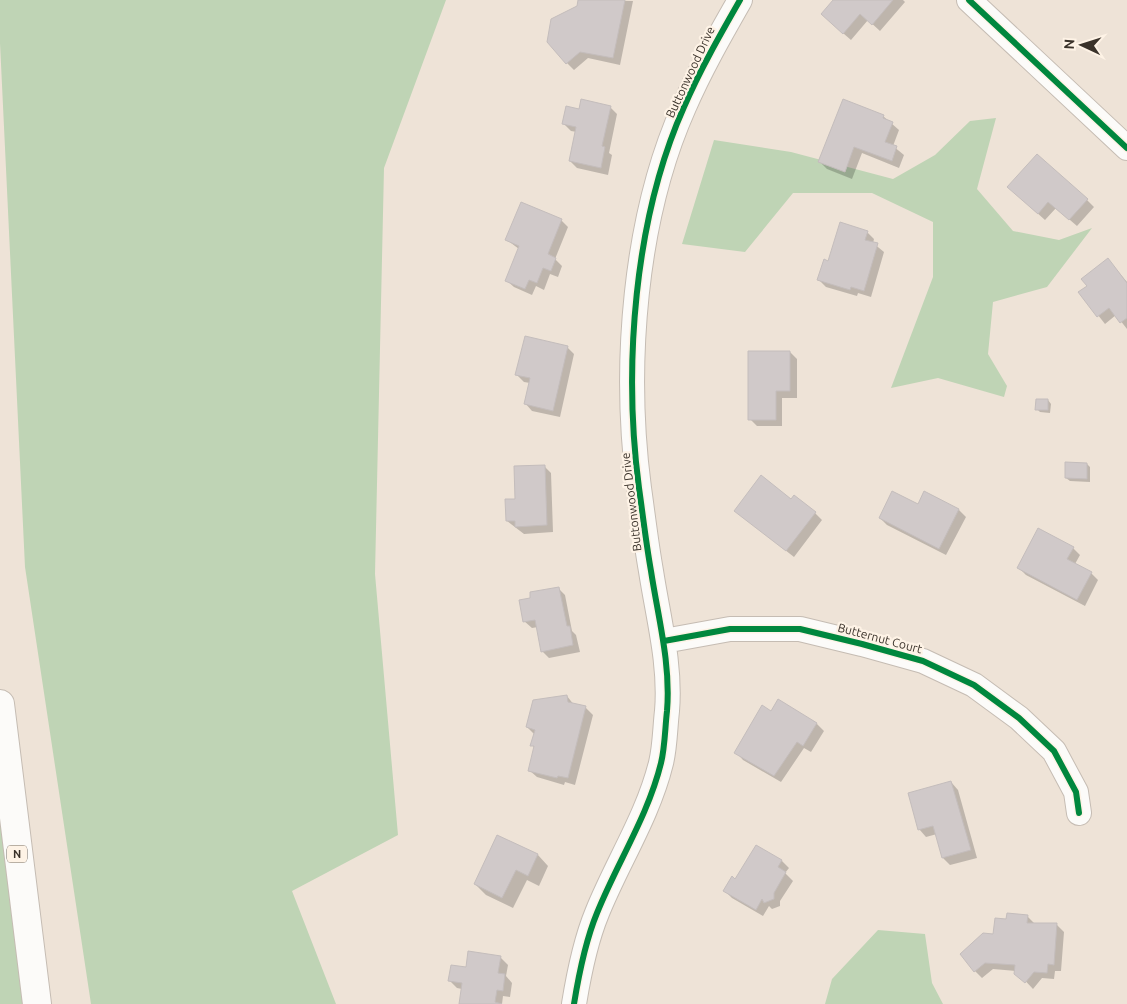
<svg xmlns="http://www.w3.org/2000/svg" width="1127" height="1004" viewBox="0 0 1127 1004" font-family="Ubuntu,sans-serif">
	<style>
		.green { fill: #bfd4b5 }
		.shadow { fill: #0003 }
		.building { fill: #d0c9c9; stroke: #c4bdbc }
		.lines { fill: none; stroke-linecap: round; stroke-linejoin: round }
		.minor-casing { stroke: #c5bcb3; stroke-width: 26 }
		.highway-casing { stroke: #c5bcb3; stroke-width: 30 }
		.minor { stroke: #fcfbf9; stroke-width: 24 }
		.highway { stroke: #fcfbf9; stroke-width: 28 }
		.cycleway-casing { stroke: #fef3e6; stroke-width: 9 }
		.cycleway { stroke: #00873e; stroke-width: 6 }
		.labels { text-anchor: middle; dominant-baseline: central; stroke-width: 4.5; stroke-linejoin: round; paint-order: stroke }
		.shield { fill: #fef3e6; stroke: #756c62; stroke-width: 1 }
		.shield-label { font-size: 11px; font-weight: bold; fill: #3a322a }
		.street-label { font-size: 12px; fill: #3a322a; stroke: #fef3e6 }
	</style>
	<rect width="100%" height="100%" fill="#eee3d7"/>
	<path class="green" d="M 0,0 L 446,0 L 384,168 L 375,574 L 398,835 L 292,891 L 336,1004 L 91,1004 L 25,567 L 0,43 Z
		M 996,118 L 977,189 L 1013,231 L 1059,240 L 1092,228 L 1047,287 L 993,302 L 988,354 L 1007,386 L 1004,397 L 938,378 L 891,388 L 933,277 L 933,222 L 872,193 L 793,193 L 745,252 L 682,244 L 714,140 L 791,152 L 893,179 L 935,155 L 970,121 Z
		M 0,800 L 26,1004 L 0,1004 Z
		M 878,930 L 925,934 L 932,983 L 943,1004 L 825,1004 L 832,979 Z"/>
	<path class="shadow" d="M 579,0 L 633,1 L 620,65 L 588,58 L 574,70 L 567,63 Z
		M 834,0 L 903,0 L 905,2 L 880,31 L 868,20 L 851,40 L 829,21 Z
		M 610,107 L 617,114 L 609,153 L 612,155 L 608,175 L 577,168 L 570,161 L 577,132 L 571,131 L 564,124 L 580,110 Z
		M 883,116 L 899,130 L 893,146 L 904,155 L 899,168 L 862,153 L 852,179 L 827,169 L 820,162 Z
		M 1016,194 L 1087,200 L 1094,207 L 1077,226 L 1056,208 L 1045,220 Z
		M 561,220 L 568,227 L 555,259 L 562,266 L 558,277 L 550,274 L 544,290 L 536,286 L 532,295 L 514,287 L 506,280 L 519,249 L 507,240 Z
		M 867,232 L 874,239 L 873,243 L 884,252 L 871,297 L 858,293 L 857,296 L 826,287 L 819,280 L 828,262 Z
		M 1108,260 L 1127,282 L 1127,329 L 1116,315 L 1105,324 L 1080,292 L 1088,286 Z
		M 567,347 L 574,354 L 560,417 L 532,411 L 525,403 L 530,383 L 524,382 L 517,375 Z
		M 790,352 L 797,359 L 797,398 L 782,398 L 782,426 L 757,426 L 750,419 Z
		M 1048,400 L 1051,404 L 1050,413 L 1040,412 L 1037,409 Z
		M 1087,464 L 1090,467 L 1090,482 L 1070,481 L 1066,478 Z
		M 544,466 L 551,473 L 553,532 L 524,534 L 507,521 L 516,500 Z
		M 925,493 L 959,510 L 966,517 L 946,555 L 887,525 L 880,518 L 918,506 Z
		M 791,501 L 815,513 L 822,520 L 794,557 L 735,511 Z
		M 1073,548 L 1080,555 L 1075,564 L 1091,573 L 1098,580 L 1085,606 L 1026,575 L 1019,568 Z
		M 558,588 L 565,595 L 572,631 L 576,635 L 580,652 L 549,658 L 542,651 L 538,627 L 532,628 L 524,621 L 531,599 Z
		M 567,696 L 574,705 L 586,708 L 593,715 L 575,785 L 565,782 L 564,785 L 537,777 L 529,770 L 535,748 L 532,745 L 535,735 L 527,727 Z
		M 772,712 L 817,724 L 824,731 L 811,752 L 804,748 L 781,782 L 743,760 L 736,752 Z
		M 951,782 L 958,790 L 977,858 L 950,865 L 943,858 L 937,834 L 926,837 L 919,829 Z
		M 498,836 L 538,855 L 548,866 L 539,886 L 527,880 L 513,908 L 486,895 L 475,884 Z
		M 756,846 L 782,861 L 789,868 L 785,873 L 793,881 L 780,901 L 780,906 L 772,909 L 769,906 L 763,916 L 732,898 L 725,891 L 736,881 Z
		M 1027,916 L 1034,923 L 1057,925 L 1064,932 L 1061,971 L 1055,971 L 1054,979 L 1042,978 L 1033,989 L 1016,971 L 993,969 L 982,978 L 975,971 L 994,935 L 1007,921 Z
		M 500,957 L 508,965 L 506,976 L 512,983 L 510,997 L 503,996 L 502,1004 L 460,1004 L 462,989 L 457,988 L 450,981 L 467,969 Z"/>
	<path class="building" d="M 578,0 L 625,0 L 613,58 L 580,52 L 566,64 L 547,42 L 551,19 L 577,6 Z
		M 833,0 L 893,0 L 872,25 L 860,14 L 843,34 L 821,14 Z
		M 581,99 L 611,106 L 602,146 L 605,147 L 601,168 L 569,161 L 576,127 L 562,124 L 566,106 L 579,109 Z
		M 843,99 L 884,115 L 883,118 L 893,122 L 885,142 L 897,146 L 892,161 L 854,147 L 845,172 L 818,162 Z
		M 1037,154 L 1088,199 L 1069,220 L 1048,202 L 1038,214 L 1007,187 Z
		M 521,202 L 562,219 L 548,254 L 556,258 L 551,271 L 543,268 L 537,283 L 529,280 L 525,289 L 505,281 L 519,246 L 505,240 Z
		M 840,222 L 868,231 L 865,240 L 878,243 L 864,291 L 851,287 L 850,290 L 817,280 L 824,259 L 828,261 Z
		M 1108,258 L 1127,283 L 1127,318 L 1120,323 L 1109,308 L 1097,317 L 1078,292 L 1087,286 L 1081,279 Z
		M 525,336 L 568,346 L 553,411 L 524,404 L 530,378 L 515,375 Z
		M 748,351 L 790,351 L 790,391 L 776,391 L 776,420 L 748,420 Z
		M 1036,399 L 1048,399 L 1048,410 L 1035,410 Z
		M 1065,462 L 1087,463 L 1087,479 L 1065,478 Z
		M 545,465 L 547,525 L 515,527 L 515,521 L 506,521 L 505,499 L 515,499 L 514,466 Z
		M 761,475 L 791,499 L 794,495 L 816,512 L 786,551 L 734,511 Z
		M 892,491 L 918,504 L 924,491 L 959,509 L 939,549 L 879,518 Z
		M 1038,528 L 1074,547 L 1067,559 L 1092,572 L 1077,600 L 1017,568 Z
		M 559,587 L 567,626 L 570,626 L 573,645 L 541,652 L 535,620 L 523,622 L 519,600 L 530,598 L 530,592 Z
		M 567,695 L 568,702 L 586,706 L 568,778 L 558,776 L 557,778 L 528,771 L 534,746 L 530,746 L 535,730 L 526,727 L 533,700 Z
		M 778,699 L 817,723 L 803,746 L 797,742 L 774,776 L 734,753 L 762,705 L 771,711 Z
		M 951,781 L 971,850 L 942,858 L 933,826 L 918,830 L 908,793 Z
		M 497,835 L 538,854 L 528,876 L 516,870 L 502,898 L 474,884 Z
		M 756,845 L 782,860 L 778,867 L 786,872 L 774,893 L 774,899 L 764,903 L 762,899 L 756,910 L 723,891 L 732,876 L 735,879 Z
		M 1007,913 L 1028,915 L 1027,923 L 1057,923 L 1054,965 L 1048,964 L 1047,973 L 1034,972 L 1025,983 L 1014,974 L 1015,965 L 985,963 L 974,972 L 960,954 L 983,933 L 993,934 L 995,918 L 1006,919 Z
		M 468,951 L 501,956 L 498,973 L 505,974 L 503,991 L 497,990 L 495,1002 L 502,1004 L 459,1004 L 462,983 L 448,981 L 451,965 L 466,967 Z"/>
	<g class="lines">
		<defs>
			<path id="minor" d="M 969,0 L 1127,148
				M 664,641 L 730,629 L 800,629 L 862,644 L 923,661 L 974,685 L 1019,718 L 1054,751 L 1076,792 L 1079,813
				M 574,1004 C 579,973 585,942 597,913 C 617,863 648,816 661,763 C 665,747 665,728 667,711 C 671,664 658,617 651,571 C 646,543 643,516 639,488 C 623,367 634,219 684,107 C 700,70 720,35 740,0"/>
			<path id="highway" d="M 0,704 L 37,1004"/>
		</defs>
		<use href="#minor" class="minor-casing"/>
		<use href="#highway" class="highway-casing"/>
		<use href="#minor" class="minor"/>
		<use href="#highway" class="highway"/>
		<defs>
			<path id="cycleway" d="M 969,0 L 1127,148
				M 664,641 L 730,629 L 800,629 L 862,644 L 923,661 L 974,685 L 1019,718 L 1054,751 L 1076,792 L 1079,813
				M 574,1004 C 579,973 585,942 597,913 C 617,863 648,816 661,763 C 665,747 665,728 667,711 C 671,664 658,617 651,571 C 646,543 643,516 639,488 C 623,367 634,219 684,107 C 700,70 720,35 740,0"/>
		</defs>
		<use href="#cycleway" class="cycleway-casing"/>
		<use href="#cycleway" class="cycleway"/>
	</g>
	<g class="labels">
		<rect class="shield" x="7" y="845.5" width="20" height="17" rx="4"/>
		<g class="shield-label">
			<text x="17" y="854">N</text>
		</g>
		<g class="street-label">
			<text transform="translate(690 72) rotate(-65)">Buttonwood Drive</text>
			<text transform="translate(631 502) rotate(-97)">Buttonwood Drive</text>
			<text transform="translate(880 638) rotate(15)">Butternut Court</text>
		</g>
	</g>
	<g transform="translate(1082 45) rotate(274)" stroke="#fef3e6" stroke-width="4" paint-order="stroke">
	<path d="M0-4L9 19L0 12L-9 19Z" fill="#3a322a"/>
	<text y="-8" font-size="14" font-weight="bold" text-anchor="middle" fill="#3a322a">N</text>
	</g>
</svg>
